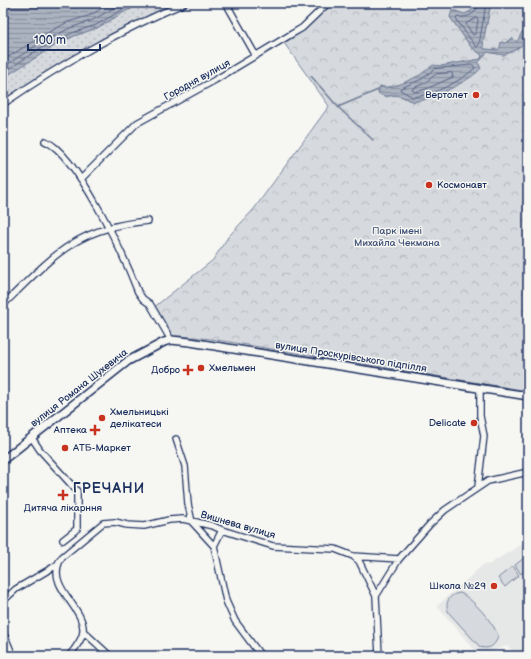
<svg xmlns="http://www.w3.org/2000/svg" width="531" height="659" viewBox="0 0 531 659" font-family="'Balsamiq Sans',sans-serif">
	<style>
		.built { fill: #e6e7e7 }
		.grass { fill: url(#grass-dots); stroke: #78849e }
		.forest { fill: url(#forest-crowns); stroke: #78849e }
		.pitch { fill: #d6d9dd; stroke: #78849e }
		.water { fill: url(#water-rules); stroke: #717e99 }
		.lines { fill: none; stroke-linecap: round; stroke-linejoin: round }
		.shore { stroke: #556385; stroke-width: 1 }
		.stream { stroke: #717e99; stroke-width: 1.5 }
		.minor-casing { stroke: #1b2f5e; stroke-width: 8 }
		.major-casing { stroke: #1b2f5e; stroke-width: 10 }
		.minor { stroke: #f6f6f2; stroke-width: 5.5 }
		.major { stroke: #f6f6f2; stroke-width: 7 }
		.poi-dot { fill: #c8321e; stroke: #f6f6f2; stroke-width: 1.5 }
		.labels { text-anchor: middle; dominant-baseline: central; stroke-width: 3; stroke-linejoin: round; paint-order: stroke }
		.street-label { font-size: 10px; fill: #1b2f5e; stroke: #f6f6f2 }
		.poi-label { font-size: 10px; fill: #1b2f5e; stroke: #f6f6f2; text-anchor: end }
		.park-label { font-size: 10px; fill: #405177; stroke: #f6f6f2 }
		.district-label { font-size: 14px; font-weight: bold; letter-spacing: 1px; fill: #1b2f5e; stroke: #f6f6f2 }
	</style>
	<defs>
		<pattern id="grass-dots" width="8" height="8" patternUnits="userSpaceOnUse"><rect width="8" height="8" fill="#d6d9dd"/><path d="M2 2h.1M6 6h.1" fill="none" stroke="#b7bbc0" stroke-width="1.8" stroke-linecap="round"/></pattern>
		<pattern id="forest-crowns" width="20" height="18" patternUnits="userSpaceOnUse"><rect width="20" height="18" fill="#d6d9dd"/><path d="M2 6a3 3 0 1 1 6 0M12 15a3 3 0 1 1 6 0" fill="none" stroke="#b7bbc0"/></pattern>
		<pattern id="water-rules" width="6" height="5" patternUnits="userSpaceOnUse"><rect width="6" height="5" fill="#abb2c0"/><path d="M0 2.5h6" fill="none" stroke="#8a919f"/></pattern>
	</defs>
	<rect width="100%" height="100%" fill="#f6f6f2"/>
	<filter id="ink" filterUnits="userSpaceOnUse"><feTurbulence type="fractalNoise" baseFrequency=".025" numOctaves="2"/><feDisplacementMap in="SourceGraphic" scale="8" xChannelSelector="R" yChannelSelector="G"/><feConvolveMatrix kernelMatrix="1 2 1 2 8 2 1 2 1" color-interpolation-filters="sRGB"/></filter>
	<g filter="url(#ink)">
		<path class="built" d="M 528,540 L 528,656 L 519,656 L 507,646 L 479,655 L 437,606 L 484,564 L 488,565 Z"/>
		<path class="grass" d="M 144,3 L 178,3 C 115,29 59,63 3,101 L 3,78 L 7,75 L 56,45 L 74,36 L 97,28 L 126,11 Z"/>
		<path class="forest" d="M 328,3 L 476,3 L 471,11 L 465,14 L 459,13 L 455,10 L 450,17 L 471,47 L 482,55 L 481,59 L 441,66 C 431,63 428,72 419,76 C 408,81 392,90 380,86 L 378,90 L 386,97 C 404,92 405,102 415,101 C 440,100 462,80 480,66 L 478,63 L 487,52 L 504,55 L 513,51 L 528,41 L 528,391 L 211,339 L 179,336 L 169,337 L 153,308 L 213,260 L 228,237 L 254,209 L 329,106 L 284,43 L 303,30 Z
			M 491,3 L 528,3 L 528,35 L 517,42 L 510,39 L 498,50 L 484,49 L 483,42 Z"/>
		<path class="pitch" d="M 528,555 L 528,568 L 521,574 L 515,565 Z
			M 513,566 L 519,575 L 505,587 L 498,578 Z
			M 460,593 C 470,596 497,626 498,637 C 495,646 489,650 480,647 L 449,613 C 444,603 449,594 460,593 Z"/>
		<path class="water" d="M 3,3 L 144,3 L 126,11 L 97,28 L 74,36 L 56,45 L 3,78 Z
			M 476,3 L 491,3 L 483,42 L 484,49 L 498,50 L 500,47 L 501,42 L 505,43 L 513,38 L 517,42 L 522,32 L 526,32 L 528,41 L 513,51 L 504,55 L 487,52 L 478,63 L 481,68 C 474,79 426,103 413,101 C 407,101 403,95 396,95 C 388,95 385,98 378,93 L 380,86 L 386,88 L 401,84 L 420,75 L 433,65 L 441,66 L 481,59 L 482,55 L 471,47 L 450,17 L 452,10 L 465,14 L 471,11 Z"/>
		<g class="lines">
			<path class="shore" d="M 479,3 C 477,14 468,18 458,17 L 456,19 L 474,44 L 477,47 L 479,45 L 486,3
				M 477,18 L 478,20 L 476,33 L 473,35 L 466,24 Z
				M 3,60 L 49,32 L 68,22 L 91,15 L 110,3
				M 473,65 L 475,68 C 460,82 433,95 413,97 L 400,90 L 401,88 L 422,79 L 434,69 Z
				M 3,67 L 37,45 L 70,28 L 93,20 L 122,3
				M 3,73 L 39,49 L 72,33 L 96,25 L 134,3
				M 452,73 L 453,77 L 426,89 L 415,92 L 412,90 L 413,88 L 425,83 L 436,74 Z"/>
			<path class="stream" d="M 311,76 L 338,107 L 378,90
				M 338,107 L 373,140"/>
			<defs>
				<path id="minor" d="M 226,3 L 256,56
					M 3,104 C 63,63 118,31 185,3
					M 45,141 C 77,154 125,258 138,292 L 143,299 L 150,304 L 171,340
					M 81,179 L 137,123 L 215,80 L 290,35 L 302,28 L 328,3
					M 3,305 C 52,257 76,227 148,221
					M 32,438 L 40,450 L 77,491 L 77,529 L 63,540
					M 176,439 L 185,466 L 188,504 L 192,522 L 214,546 L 226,601 L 235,621 L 261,656
					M 478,487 L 484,436 L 480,416 L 480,388
					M 214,546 L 222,530
					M 354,557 L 359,561 L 376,596 L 379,656
					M 59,563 C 48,588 86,609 83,632 C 82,640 74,650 69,656
					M 376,596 L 399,559 L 430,524 L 445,510 L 488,481 L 528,472
					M 3,601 L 16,589 L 57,565 L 62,557 L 103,523 L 115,522 L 127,525 L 144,526 L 169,520 L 183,519 L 213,526 L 222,530 L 273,546 L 335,549 L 353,556 L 399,559
					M 83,631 L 110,656
					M 3,632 L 13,656"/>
				<path id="major" d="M 3,460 L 128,361 L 164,342 L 171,340 L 190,342 L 528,396"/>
			</defs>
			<use href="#minor" class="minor-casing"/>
			<use href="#major" class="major-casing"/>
			<use href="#minor" class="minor"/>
			<use href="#major" class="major"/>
		</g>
	</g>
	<g class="poi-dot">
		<circle cx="476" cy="95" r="4"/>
		<circle cx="429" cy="185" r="4"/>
		<circle cx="201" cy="368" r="4"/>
		<path d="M186 364h4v4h4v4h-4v4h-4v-4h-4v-4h4z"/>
		<circle cx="102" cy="418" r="4"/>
		<circle cx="474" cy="423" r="4"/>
		<path d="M93 424h4v4h4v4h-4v4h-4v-4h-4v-4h4z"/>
		<circle cx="65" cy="448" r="4"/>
		<path d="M61 489h4v4h4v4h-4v4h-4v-4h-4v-4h4z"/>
		<circle cx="494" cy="586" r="4"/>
	</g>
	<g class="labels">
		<g class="street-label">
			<text transform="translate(197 80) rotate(-29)">Городня вулиця</text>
			<text transform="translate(351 357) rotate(9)">вулиця Проскурівського підпілля</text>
			<text transform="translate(79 388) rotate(-38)">вулиця Романа Шухевича</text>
			<text transform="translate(238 525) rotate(16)">Вишнева вулиця</text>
		</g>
		<g class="poi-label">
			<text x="468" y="95">Вертолет</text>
			<text x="437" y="185" text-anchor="start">Космонавт</text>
			<text x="209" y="368" text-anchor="start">Хмельмен</text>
			<text x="180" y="370">Добро</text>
			<text x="110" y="412" text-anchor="start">Хмельницькі<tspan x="110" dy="12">делікатеси</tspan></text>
			<text x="466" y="423">Delicate</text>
			<text x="87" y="430">Аптека</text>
			<text x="73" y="448" text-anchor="start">АТБ-Маркет</text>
			<text x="63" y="508" text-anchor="middle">Дитяча лікарння</text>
			<text x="486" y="586">Школа №29</text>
		</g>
		<g class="park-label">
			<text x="397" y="231">Парк імені<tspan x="397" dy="12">Михайла Чекмана</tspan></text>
		</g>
		<g class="district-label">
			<text x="109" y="488">ГРЕЧАНИ</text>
		</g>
	</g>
	<rect width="531" height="659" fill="none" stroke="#f6f6f2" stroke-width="16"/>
	<rect x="8" y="8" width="515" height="643" fill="none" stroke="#1b2f5e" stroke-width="1.5" filter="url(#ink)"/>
	<path d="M28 44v6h72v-6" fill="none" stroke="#1b2f5e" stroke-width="2"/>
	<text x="34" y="44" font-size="12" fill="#1b2f5e" stroke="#f6f6f2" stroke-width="3" paint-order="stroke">100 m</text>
</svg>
